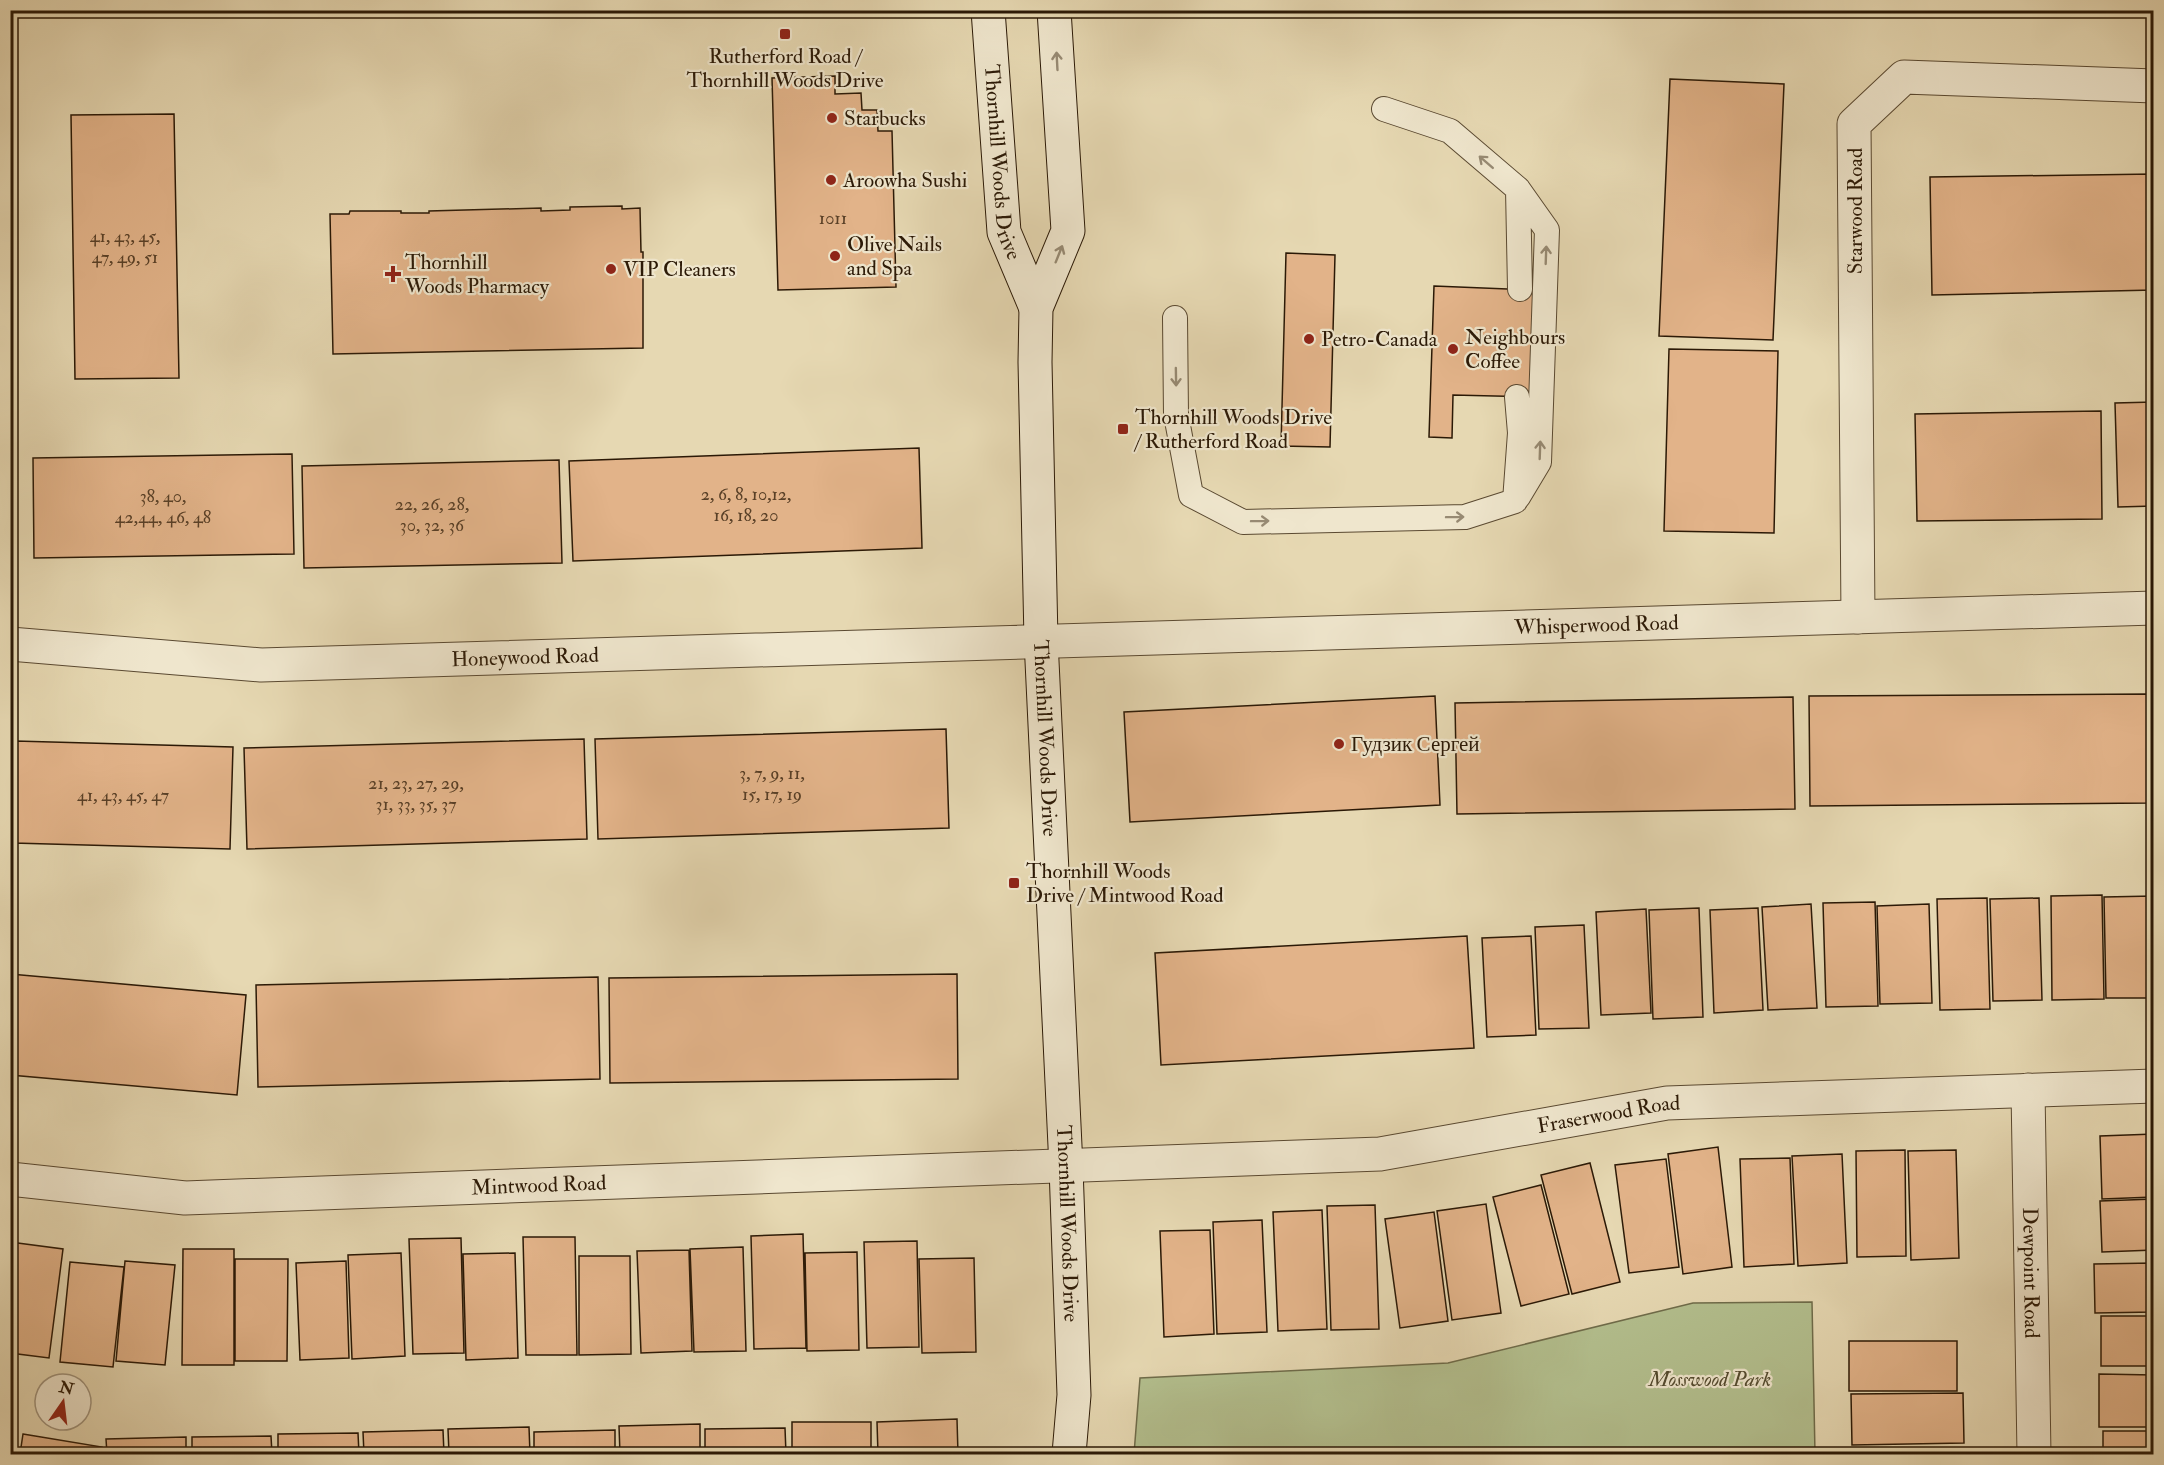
<svg xmlns="http://www.w3.org/2000/svg" width="2164" height="1465" viewBox="0 0 2164 1465" font-family="'IM FELL Double Pica',serif">
	<style>
		.green { fill: #b3bf8e; stroke: #6f6c4a; stroke-width: 1.5 }
		.building { fill: #e2b389; stroke: #2b1906; stroke-width: 1.5 }
		.lines { fill: none; stroke-linecap: round; stroke-linejoin: round }
		.lane-casing { stroke: #5a4931; stroke-width: 26 }
		.street-casing { stroke: #5a4931; stroke-width: 35 }
		.secondary-casing { stroke: #2b1906; stroke-width: 35 }
		.lane { stroke: #efe6cd; stroke-width: 24 }
		.street { stroke: #efe6cd; stroke-width: 33 }
		.secondary { stroke: #efe6cd; stroke-width: 33 }
		.oneway { stroke: #978a73 }
		.poi-dot { fill: #8f2418; stroke: #efe6cd; stroke-width: 2 }
		.labels { text-anchor: middle; dominant-baseline: central; stroke-width: 4.5; stroke-linejoin: round; paint-order: stroke }
		.number-label { font-size: 18px; fill: #594027 }
		.poi-label { font-size: 21px; fill: #2b1906; stroke: #efe6cd; text-anchor: start }
		.street-label { font-size: 21px; fill: #2b1906; stroke: #efe6cd }
		.park-label { font-size: 21px; font-style: italic; fill: #544b2f; stroke: #efe6cd }
	</style>
	<rect width="100%" height="100%" fill="#e6d8b2"/>
	<filter id="stains"><feTurbulence type="fractalNoise" baseFrequency=".00333" numOctaves="4"/><feColorMatrix values="0 0 0 0 .2 0 0 0 0 .09 0 0 0 0 .02 0 0 0 .5 -.17"/></filter>
	<radialGradient id="worn" r=".72"><stop offset=".6" stop-color="#630" stop-opacity="0"/><stop offset="1" stop-color="#630" stop-opacity=".3"/></radialGradient>
	<path class="green" d="M 1812,1302 L 1815,1454 L 1134,1454 L 1140,1378 L 1448,1363 L 1693,1303 Z"/>
	<path class="building" d="M 835,76 L 835,94 L 861,93 L 862,110 L 877,110 L 878,131 L 892,131 L 896,287 L 778,290 L 772,78 Z
		M 1670,79 L 1784,84 L 1773,340 L 1659,336 Z
		M 174,114 L 179,378 L 75,379 L 71,115 Z
		M 2154,174 L 2154,290 L 1932,295 L 1930,177 Z
		M 622,206 L 622,209 L 640,208 L 641,252 L 643,252 L 643,348 L 333,354 L 330,214 L 349,214 L 350,211 L 401,211 L 401,213 L 429,213 L 429,211 L 541,208 L 541,211 L 570,210 L 570,207 Z
		M 1286,253 L 1335,255 L 1330,447 L 1281,446 Z
		M 1434,286 L 1535,290 L 1532,397 L 1453,395 L 1452,438 L 1429,437 Z
		M 1669,349 L 1778,351 L 1774,533 L 1664,531 Z
		M 2154,402 L 2154,506 L 2118,507 L 2115,403 Z
		M 2101,411 L 2102,519 L 1917,521 L 1915,414 Z
		M 919,448 L 922,548 L 573,561 L 569,461 Z
		M 292,454 L 294,554 L 34,558 L 33,458 Z
		M 559,460 L 562,563 L 304,568 L 302,466 Z
		M 2148,694 L 2149,803 L 1810,806 L 1809,696 Z
		M 1435,696 L 1440,805 L 1130,822 L 1124,712 Z
		M 1793,697 L 1795,809 L 1457,814 L 1455,703 Z
		M 946,729 L 949,828 L 598,839 L 595,739 Z
		M 584,739 L 587,839 L 247,849 L 244,748 Z
		M 15,741 L 233,747 L 230,849 L 13,843 Z
		M 2102,895 L 2104,999 L 2052,1000 L 2051,896 Z
		M 2154,896 L 2154,998 L 2106,998 L 2104,897 Z
		M 1987,898 L 1990,1009 L 1940,1010 L 1937,899 Z
		M 2039,898 L 2042,1000 L 1993,1001 L 1990,899 Z
		M 1875,902 L 1878,1006 L 1826,1007 L 1823,903 Z
		M 1811,904 L 1817,1008 L 1768,1010 L 1762,907 Z
		M 1929,904 L 1932,1003 L 1880,1004 L 1877,906 Z
		M 1699,908 L 1703,1017 L 1653,1019 L 1649,910 Z
		M 1758,908 L 1763,1010 L 1714,1013 L 1710,910 Z
		M 1646,909 L 1651,1013 L 1601,1015 L 1596,912 Z
		M 1584,925 L 1589,1028 L 1539,1029 L 1535,927 Z
		M 1467,936 L 1474,1048 L 1161,1065 L 1155,953 Z
		M 1531,936 L 1536,1035 L 1487,1037 L 1482,938 Z
		M 10,974 L 246,995 L 237,1095 L 10,1075 Z
		M 957,974 L 958,1079 L 610,1083 L 609,978 Z
		M 598,977 L 600,1079 L 258,1087 L 256,985 Z
		M 2154,1134 L 2154,1197 L 2102,1199 L 2100,1136 Z
		M 1718,1147 L 1732,1267 L 1683,1274 L 1668,1154 Z
		M 1905,1150 L 1906,1256 L 1857,1257 L 1856,1151 Z
		M 1956,1150 L 1959,1258 L 1911,1260 L 1908,1151 Z
		M 1842,1154 L 1847,1263 L 1798,1266 L 1792,1156 Z
		M 1790,1158 L 1794,1264 L 1744,1267 L 1740,1159 Z
		M 1666,1159 L 1679,1267 L 1629,1273 L 1615,1165 Z
		M 1590,1163 L 1620,1282 L 1572,1294 L 1541,1175 Z
		M 1541,1185 L 1569,1294 L 1521,1306 L 1493,1197 Z
		M 2154,1199 L 2154,1250 L 2102,1252 L 2100,1201 Z
		M 1486,1204 L 1501,1313 L 1452,1320 L 1437,1211 Z
		M 1375,1205 L 1379,1329 L 1331,1330 L 1327,1206 Z
		M 1322,1210 L 1327,1329 L 1278,1331 L 1273,1212 Z
		M 1434,1212 L 1448,1321 L 1400,1328 L 1385,1219 Z
		M 1262,1220 L 1267,1332 L 1217,1334 L 1213,1222 Z
		M 1210,1230 L 1214,1334 L 1164,1337 L 1160,1231 Z
		M 803,1234 L 806,1348 L 754,1349 L 751,1236 Z
		M 523,1237 L 575,1237 L 577,1355 L 526,1355 Z
		M 461,1238 L 464,1353 L 413,1354 L 409,1239 Z
		M 917,1241 L 919,1347 L 867,1348 L 864,1242 Z
		M 10,1242 L 63,1249 L 49,1358 L 10,1353 Z
		M 743,1247 L 746,1351 L 694,1352 L 690,1249 Z
		M 183,1249 L 234,1249 L 234,1365 L 182,1365 Z
		M 689,1250 L 692,1351 L 641,1353 L 637,1251 Z
		M 857,1252 L 859,1350 L 807,1351 L 805,1253 Z
		M 401,1253 L 405,1356 L 352,1359 L 348,1255 Z
		M 515,1253 L 518,1358 L 466,1360 L 463,1254 Z
		M 579,1256 L 630,1256 L 631,1354 L 579,1355 Z
		M 974,1258 L 976,1352 L 922,1353 L 919,1259 Z
		M 235,1259 L 288,1259 L 287,1361 L 235,1361 Z
		M 125,1261 L 175,1265 L 165,1365 L 116,1361 Z
		M 346,1261 L 349,1358 L 300,1360 L 296,1263 Z
		M 70,1262 L 124,1267 L 113,1367 L 60,1362 Z
		M 2154,1263 L 2154,1312 L 2095,1313 L 2094,1264 Z
		M 2101,1316 L 2154,1316 L 2154,1366 L 2101,1366 Z
		M 1849,1341 L 1957,1341 L 1957,1391 L 1849,1391 Z
		M 2099,1374 L 2154,1375 L 2154,1427 L 2099,1427 Z
		M 1963,1393 L 1964,1443 L 1852,1445 L 1851,1394 Z
		M 957,1419 L 958,1454 L 878,1454 L 877,1422 Z
		M 792,1422 L 871,1422 L 871,1454 L 792,1454 Z
		M 700,1424 L 700,1454 L 620,1454 L 619,1426 Z
		M 529,1427 L 530,1454 L 449,1454 L 448,1429 Z
		M 785,1428 L 786,1454 L 705,1454 L 705,1429 Z
		M 443,1430 L 444,1454 L 364,1454 L 363,1432 Z
		M 615,1430 L 615,1454 L 534,1454 L 534,1432 Z
		M 2103,1431 L 2154,1431 L 2154,1454 L 2103,1454 Z
		M 358,1433 L 359,1454 L 278,1454 L 278,1434 Z
		M 23,1434 L 102,1447 L 101,1454 L 20,1454 Z
		M 271,1436 L 272,1454 L 192,1454 L 192,1437 Z
		M 186,1437 L 186,1454 L 107,1454 L 106,1439 Z"/>
	<g class="lines">
		<defs>
			<path id="lane" d="M 1384,109 L 1450,131 L 1518,189 L 1520,289
				M 1518,189 L 1547,230 L 1539,462 L 1518,497
				M 1175,318 L 1176,415 L 1191,495 L 1243,522 L 1465,517 L 1515,501 L 1520,433 L 1517,397"/>
			<g id="street">
				<path d="M 1858,617 L 1854,124 L 1904,77 L 2154,86"/>
				<path id="s1" d="M 10,644 L 261,665 L 2154,608"/>
				<path id="s2" d="M 2028,1090 L 2034,1454"/>
				<path id="s3" d="M 10,1179 L 185,1198 L 1380,1154 L 1667,1103 L 2154,1086"/>
			</g>
			<g id="secondary">
				<path id="s4" d="M 988,10 L 1004,232 L 1036,308"/>
				<path id="s5" d="M 1054,10 L 1068,231 L 1036,308 L 1035,362 L 1041,640 L 1066,1167 L 1074,1395 L 1069,1454"/>
			</g>
		</defs>
		<use href="#lane" class="lane-casing"/>
		<use href="#street" class="street-casing"/>
		<use href="#secondary" class="secondary-casing"/>
		<use href="#lane" class="lane"/>
		<use href="#street" class="street"/>
		<use href="#secondary" class="secondary"/>
	</g>
	<defs><path id="oneway-shaft" d="M-6 0H5M1.5-3L5.5 0L1.5 3" fill="none" stroke-width="1.6" stroke-linecap="round" stroke-linejoin="round" transform="scale(1.5)"/></defs>
	<g class="oneway">
		<use href="#oneway-shaft" transform="translate(1057 61) rotate(-93)"/>
		<use href="#oneway-shaft" transform="translate(1486 162) rotate(-139)"/>
		<use href="#oneway-shaft" transform="translate(1059 254) rotate(-68)"/>
		<use href="#oneway-shaft" transform="translate(1546 255) rotate(-88)"/>
		<use href="#oneway-shaft" transform="translate(1176 377) rotate(89)"/>
		<use href="#oneway-shaft" transform="translate(1540 450) rotate(-88)"/>
		<use href="#oneway-shaft" transform="translate(1455 517) rotate(-1)"/>
		<use href="#oneway-shaft" transform="translate(1260 521) rotate(-1)"/>
	</g>
	<g class="poi-dot">
		<rect x="779" y="28" width="12" height="12" rx="3"/>
		<circle cx="832" cy="118" r="6"/>
		<circle cx="831" cy="180" r="6"/>
		<circle cx="835" cy="256" r="6"/>
		<circle cx="611" cy="269" r="6"/>
		<path d="M390 265h6v6h6v6h-6v6h-6v-6h-6v-6h6z"/>
		<circle cx="1309" cy="339" r="6"/>
		<circle cx="1453" cy="349" r="6"/>
		<rect x="1117" y="423" width="12" height="12" rx="3"/>
		<circle cx="1339" cy="744" r="6"/>
		<rect x="1008" y="877" width="12" height="12" rx="3"/>
	</g>
	<g class="labels">
		<g class="number-label">
			<text x="833" y="218">1011</text>
			<text x="125" y="236">41, 43, 45,<tspan x="125" dy="21">47, 49, 51</tspan></text>
			<text x="746" y="494">2, 6, 8, 10,12,<tspan x="746" dy="21">16, 18, 20</tspan></text>
			<text x="163" y="496">38, 40,<tspan x="163" dy="21">42,44, 46, 48</tspan></text>
			<text x="432" y="504">22, 26, 28,<tspan x="432" dy="21">30, 32, 36</tspan></text>
			<text x="772" y="773">3, 7, 9, 11,<tspan x="772" dy="21">15, 17, 19</tspan></text>
			<text x="416" y="783">21, 23, 27, 29,<tspan x="416" dy="21">31, 33, 35, 37</tspan></text>
			<text x="123" y="795">41, 43, 45, 47</text>
		</g>
		<g class="poi-label">
			<text x="785" y="56" text-anchor="middle">Rutherford Road /<tspan x="785" dy="24">Thornhill Woods Drive</tspan></text>
			<text x="844" y="118">Starbucks</text>
			<text x="843" y="180">Aroowha Sushi</text>
			<text x="847" y="244">Olive Nails<tspan x="847" dy="24">and Spa</tspan></text>
			<text x="405" y="262">Thornhill<tspan x="405" dy="24">Woods Pharmacy</tspan></text>
			<text x="623" y="269">VIP Cleaners</text>
			<text x="1465" y="337">Neighbours<tspan x="1465" dy="24">Coffee</tspan></text>
			<text x="1321" y="339">Petro-Canada</text>
			<text x="1135" y="417">Thornhill Woods Drive<tspan x="1135" dy="24">/ Rutherford Road</tspan></text>
			<text x="1351" y="744">Гудзик Сергей</text>
			<text x="1026" y="871">Thornhill Woods<tspan x="1026" dy="24">Drive / Mintwood Road</tspan></text>
		</g>
		<g class="street-label">
			<text stroke="none"><textPath href="#s4" startOffset="153">Thornhill Woods Drive</textPath></text>
			<text transform="translate(1855 211) rotate(-90)">Starwood Road</text>
			<text stroke="none"><textPath href="#s1" startOffset="1588">Whisperwood Road</textPath></text>
			<text stroke="none"><textPath href="#s1" startOffset="516">Honeywood Road</textPath></text>
			<text stroke="none"><textPath href="#s5" startOffset="735">Thornhill Woods Drive</textPath></text>
			<text stroke="none"><textPath href="#s3" startOffset="1604">Fraserwood Road</textPath></text>
			<text stroke="none"><textPath href="#s3" startOffset="530">Mintwood Road</textPath></text>
			<text stroke="none"><textPath href="#s5" startOffset="1221">Thornhill Woods Drive</textPath></text>
			<text stroke="none"><textPath href="#s2" startOffset="183">Dewpoint Road</textPath></text>
		</g>
		<g class="park-label">
			<text x="1710" y="1379">Mosswood Park</text>
		</g>
	</g>
	<rect width="2164" height="1465" fill="none" stroke="#e6d8b2" stroke-width="36"/>
	<rect x="12" y="12" width="2140" height="1441" fill="none" stroke="#2b1906" stroke-width="3"/>
	<rect x="18" y="18" width="2128" height="1429" fill="none" stroke="#2b1906" stroke-width="1.5"/>
	<g transform="translate(63 1402) rotate(14)"><circle r="28" fill="#efe6cd" stroke="#a1947d" stroke-width="1.5"/>
	<path d="M0-4.5L10 22L0 15L-10 22Z" fill="#8f2418"/>
	<text y="-9" font-size="16" font-weight="bold" text-anchor="middle" fill="#2b1906">N</text>
	</g>
	<rect width="100%" height="100%" filter="url(#stains)"/>
	<rect width="100%" height="100%" fill="url(#worn)"/>
</svg>
